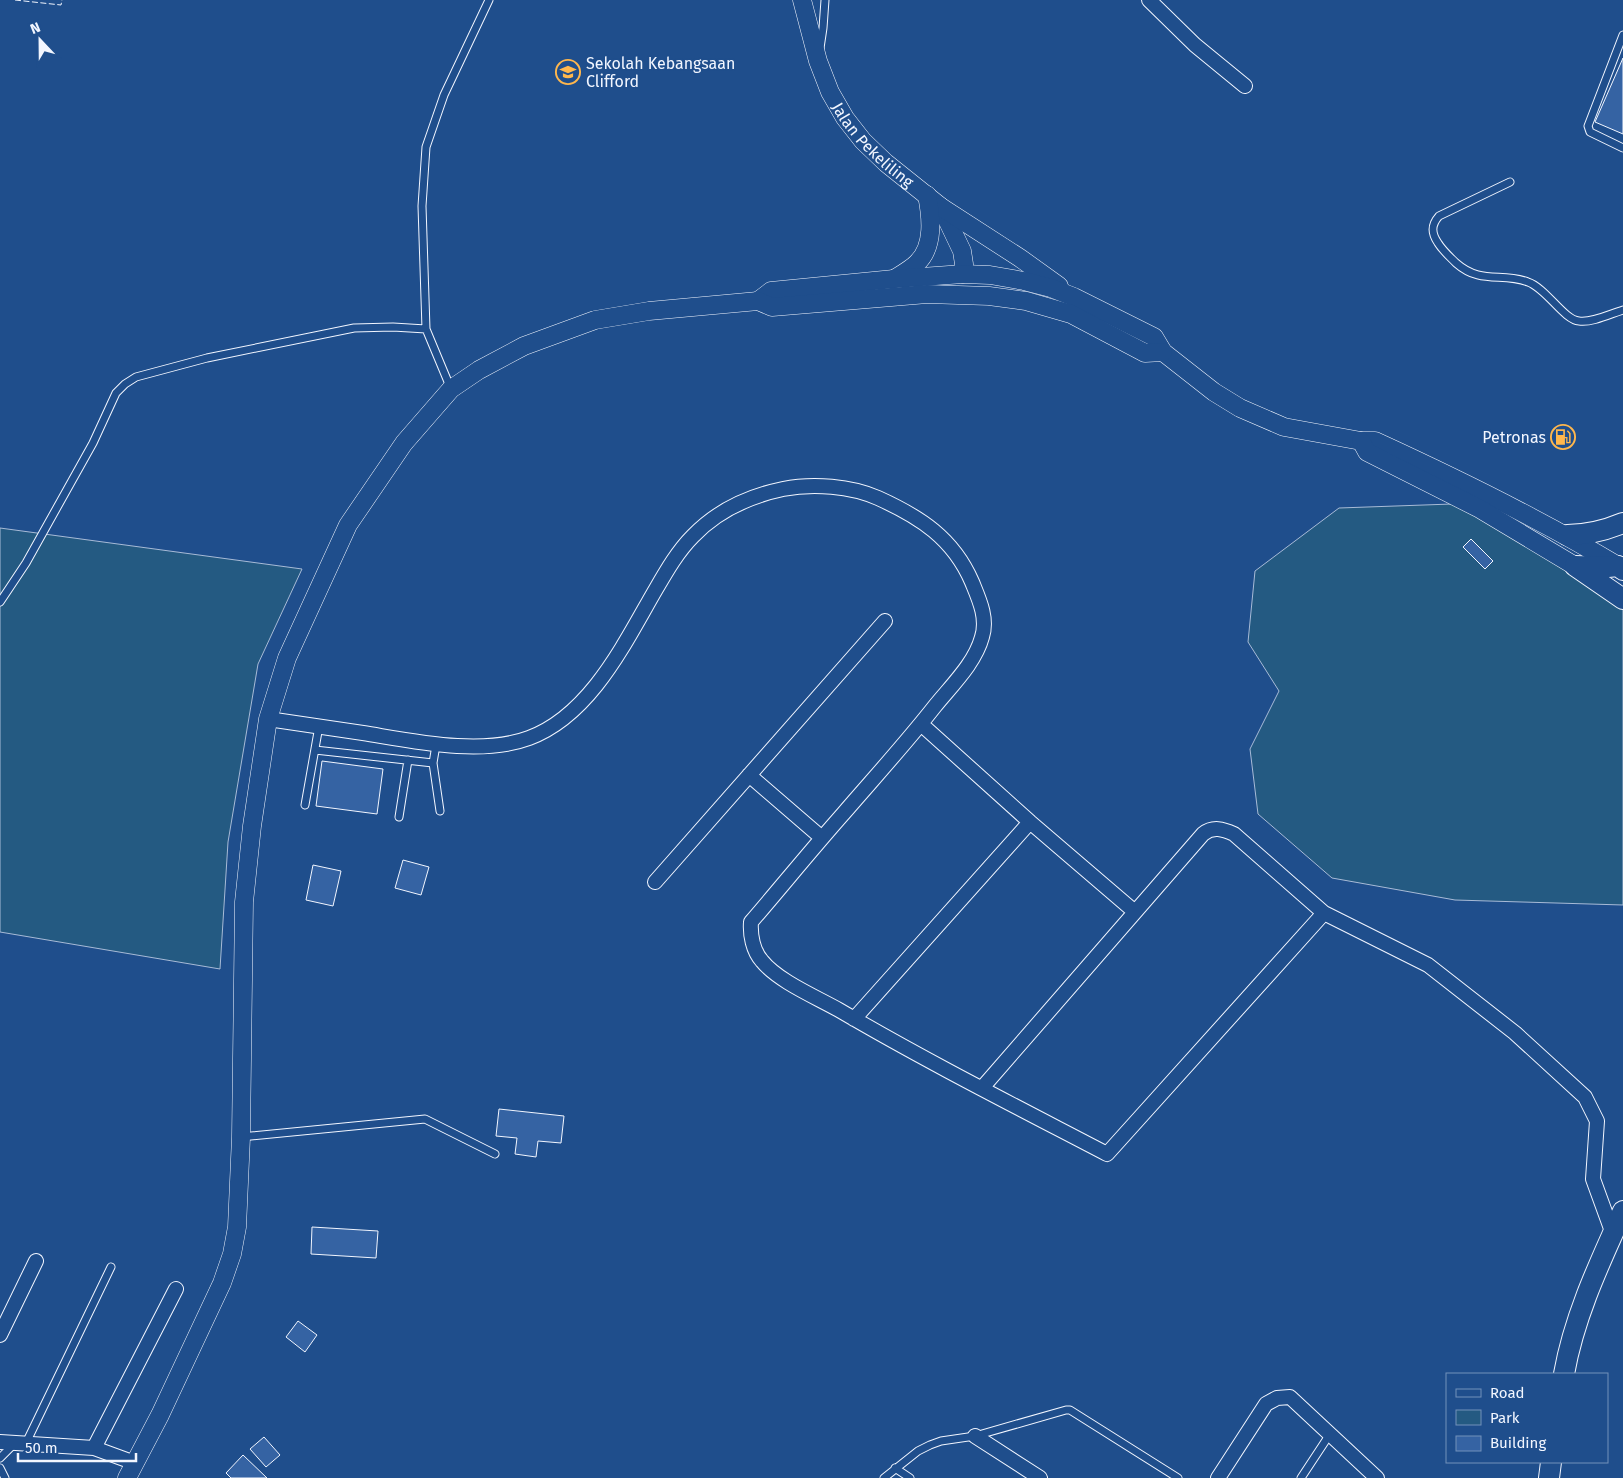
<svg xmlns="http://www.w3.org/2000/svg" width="1623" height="1478" viewBox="0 0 1623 1478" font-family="'Fira Sans',sans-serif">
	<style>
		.green { fill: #245a82; stroke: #a8bbd7 }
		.building { fill: #3563a3; stroke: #f2f6ff }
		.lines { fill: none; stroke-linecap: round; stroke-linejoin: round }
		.service-casing { stroke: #f2f6ff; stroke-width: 9 }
		.minor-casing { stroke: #f2f6ff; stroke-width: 16 }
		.tertiary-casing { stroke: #f2f6ff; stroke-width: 19 }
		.secondary-casing { stroke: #f2f6ff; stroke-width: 22 }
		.service { stroke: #1f4e8c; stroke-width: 7 }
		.minor { stroke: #1f4e8c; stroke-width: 14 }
		.tertiary { stroke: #1f4e8c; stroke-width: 18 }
		.secondary { stroke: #1f4e8c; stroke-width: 20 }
		.fence { stroke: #f2f6ff; stroke-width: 1; stroke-dasharray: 6 2.5; stroke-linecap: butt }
		.labels { text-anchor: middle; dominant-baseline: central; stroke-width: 4; stroke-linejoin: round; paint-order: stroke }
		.poi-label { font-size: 16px; fill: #f2f6ff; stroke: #1f4e8c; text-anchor: start }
		.street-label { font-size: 16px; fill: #f2f6ff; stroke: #1f4e8c }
	</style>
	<rect width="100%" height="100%" fill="#1f4e8c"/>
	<path class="green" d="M 1452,504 L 1559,561 L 1623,606 L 1623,905 L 1455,900 L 1332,878 L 1258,814 L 1250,749 L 1279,691 L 1248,642 L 1255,571 L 1339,508 Z
		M 0,528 L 302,569 L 258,664 L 228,842 L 220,969 L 0,932 Z"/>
	<path class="building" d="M 1623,58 L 1623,134 L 1595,122 Z
		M 1471,539 L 1493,561 L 1485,569 L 1463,547 Z
		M 322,761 L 383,769 L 377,814 L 316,806 Z
		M 403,860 L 429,867 L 421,895 L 395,888 Z
		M 313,865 L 341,871 L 333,906 L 306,900 Z
		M 499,1109 L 564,1116 L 561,1143 L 538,1141 L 536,1157 L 515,1154 L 517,1138 L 496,1136 Z
		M 312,1227 L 378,1231 L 376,1258 L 311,1254 Z
		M 298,1321 L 317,1335 L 305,1352 L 286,1337 Z
		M 264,1437 L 280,1455 L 266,1467 L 250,1449 Z
		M 243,1455 L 267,1478 L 231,1478 L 226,1473 Z"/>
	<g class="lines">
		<defs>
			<path id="service" d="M 1623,35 L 1588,126 L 1590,132 L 1623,148
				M 820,48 L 823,28 L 825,0
				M 1510,182 L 1439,216 C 1431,225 1431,233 1438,243 C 1443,251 1449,256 1456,263 C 1481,285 1501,272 1528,282 C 1546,288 1564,320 1579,321 C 1592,323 1610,314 1623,310
				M 451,389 L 426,329 L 422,206 L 426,147 L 444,95 L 489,0
				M 0,602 L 26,563 L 93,443 L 116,393 L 125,384 L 136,377 L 207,358 L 354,328 L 393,327 L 426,329
				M 315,750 L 433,763 L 436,745
				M 433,763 L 440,811
				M 305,805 L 319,726
				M 399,817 L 408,760
				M 241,1137 L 425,1119 L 495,1154
				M 26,1443 L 111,1267
				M 0,1458 L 14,1444
				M 0,1468 L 5,1478
				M 895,1468 L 910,1478
				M 884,1478 L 918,1451 L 930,1445 L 941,1441 L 975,1436 L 1066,1410 L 1070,1410 L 1178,1478
				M 1301,1478 L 1330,1434"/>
			<path id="minor" d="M 1149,0 L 1195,45 L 1245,86
				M 268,719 C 300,724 331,728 363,733 C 413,741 481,756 529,738 C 591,715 625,642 656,589 C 667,570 678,551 693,536 C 717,511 750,496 783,489 C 813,483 851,486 878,498 C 920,517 953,538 972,582 C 979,599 988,618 982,637 C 975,663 952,685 935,706 C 906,743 874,778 843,814 C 812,849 782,886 751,922 C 750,935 753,951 762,961 C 778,981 816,997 839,1010 C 926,1061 1017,1107 1107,1154 L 1324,913 L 1234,834 C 1223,829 1213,826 1203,834 L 982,1088
				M 921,724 L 1030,822 L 1135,912
				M 749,775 L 822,838
				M 655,882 L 885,621
				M 1324,913 L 1428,965 L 1515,1033 L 1585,1097 L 1597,1121 L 1593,1179 L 1613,1234
				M 854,1019 L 1030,822
				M 0,1335 L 36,1261
				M 975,1436 L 1040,1478
				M 0,1442 L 94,1448 L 135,1463
				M 94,1448 L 176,1289
				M 1218,1478 L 1266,1404 L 1277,1398 L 1290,1397 L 1377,1478"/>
			<g id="tertiary">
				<path id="s1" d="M 802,0 L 818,61 L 830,92 L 845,118 L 863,141 L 886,163 L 941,207 L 962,251 L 964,264 L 963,274"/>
				<path d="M 941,207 L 1020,258 L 1059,286"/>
				<path d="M 894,279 C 902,274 911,269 917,263 C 935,246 931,216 927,195"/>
				<path d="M 758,301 L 771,291 L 894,279 L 963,274 L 990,275 L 1024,281 L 1051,288 L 1074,297 L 1154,337 L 1163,352 L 1214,392 L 1240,408 L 1284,427 L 1361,441 L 1375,441 C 1458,479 1540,519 1618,566"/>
				<path d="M 1361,441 L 1367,452 L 1480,509 L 1575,566"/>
				<path d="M 127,1478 L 160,1415 L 222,1283 L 232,1254 L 237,1227 L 241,1137 L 244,902 L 252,826 L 268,719 L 287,658 L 348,525 L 404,443 L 451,389 L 479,370 L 524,346 L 595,320 L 649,311 L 758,301 L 772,307 L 927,294 L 989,296 L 1026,301 L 1071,314 L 1145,353 L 1163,352"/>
			</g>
			<path id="secondary" d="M 1567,535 C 1588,535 1604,531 1623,523
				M 1575,566 L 1623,599
				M 1575,566 L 1608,567 L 1618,566 L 1623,570
				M 1564,1374 C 1574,1317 1599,1264 1623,1211
				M 1549,1478 L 1551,1462"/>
		</defs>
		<use href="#service" class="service-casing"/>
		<use href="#minor" class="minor-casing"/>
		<use href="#tertiary" class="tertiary-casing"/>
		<use href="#secondary" class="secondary-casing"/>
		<use href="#service" class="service"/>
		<use href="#minor" class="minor"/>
		<use href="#tertiary" class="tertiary"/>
		<use href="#secondary" class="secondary"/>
		<path class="fence" d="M 15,0 L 61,5 L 62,0"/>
	</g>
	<defs>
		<symbol id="school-ring" viewBox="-11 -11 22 22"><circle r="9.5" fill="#1f4e8c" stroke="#ffb74d" stroke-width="1.5"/><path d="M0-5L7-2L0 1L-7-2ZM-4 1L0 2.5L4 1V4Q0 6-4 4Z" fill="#ffb74d"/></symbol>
		<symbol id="fuel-ring" viewBox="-11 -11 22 22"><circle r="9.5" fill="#1f4e8c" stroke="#ffb74d" stroke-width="1.5"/><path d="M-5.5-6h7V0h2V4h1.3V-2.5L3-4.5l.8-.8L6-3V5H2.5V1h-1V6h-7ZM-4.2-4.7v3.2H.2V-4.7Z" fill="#ffb74d"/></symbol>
	</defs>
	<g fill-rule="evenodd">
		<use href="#school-ring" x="554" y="58" width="28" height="28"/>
		<use href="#fuel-ring" x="1549" y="423" width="28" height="28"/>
	</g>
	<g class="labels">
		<g class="poi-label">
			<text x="586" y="63">Sekolah Kebangsaan<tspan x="586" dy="18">Clifford</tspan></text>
			<text x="1546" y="437" text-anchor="end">Petronas</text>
		</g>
		<g class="street-label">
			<text stroke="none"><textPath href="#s1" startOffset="165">Jalan Pekeliling</textPath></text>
		</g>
	</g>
	<rect x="1446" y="1373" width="162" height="90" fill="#1f4e8c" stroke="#7391ba"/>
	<rect x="1456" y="1389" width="25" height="8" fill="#1f4e8c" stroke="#7391ba"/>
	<text x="1490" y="1398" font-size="15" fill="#f2f6ff">Road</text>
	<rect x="1456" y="1410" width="25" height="15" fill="#245a82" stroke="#7391ba"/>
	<text x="1490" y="1423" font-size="15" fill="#f2f6ff">Park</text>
	<rect x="1456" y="1436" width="25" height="15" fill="#3563a3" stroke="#7391ba"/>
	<text x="1490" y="1448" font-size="15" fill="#f2f6ff">Building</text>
	<g transform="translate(40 40) rotate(338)" stroke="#1f4e8c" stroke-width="4" paint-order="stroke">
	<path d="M0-4L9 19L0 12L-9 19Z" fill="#f2f6ff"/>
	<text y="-8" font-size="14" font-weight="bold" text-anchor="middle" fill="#f2f6ff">N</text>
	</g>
	<path d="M18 1453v8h118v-8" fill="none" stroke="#f2f6ff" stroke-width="2.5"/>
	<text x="25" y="1453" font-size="15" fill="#f2f6ff" stroke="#1f4e8c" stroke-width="4" paint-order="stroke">50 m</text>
</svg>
